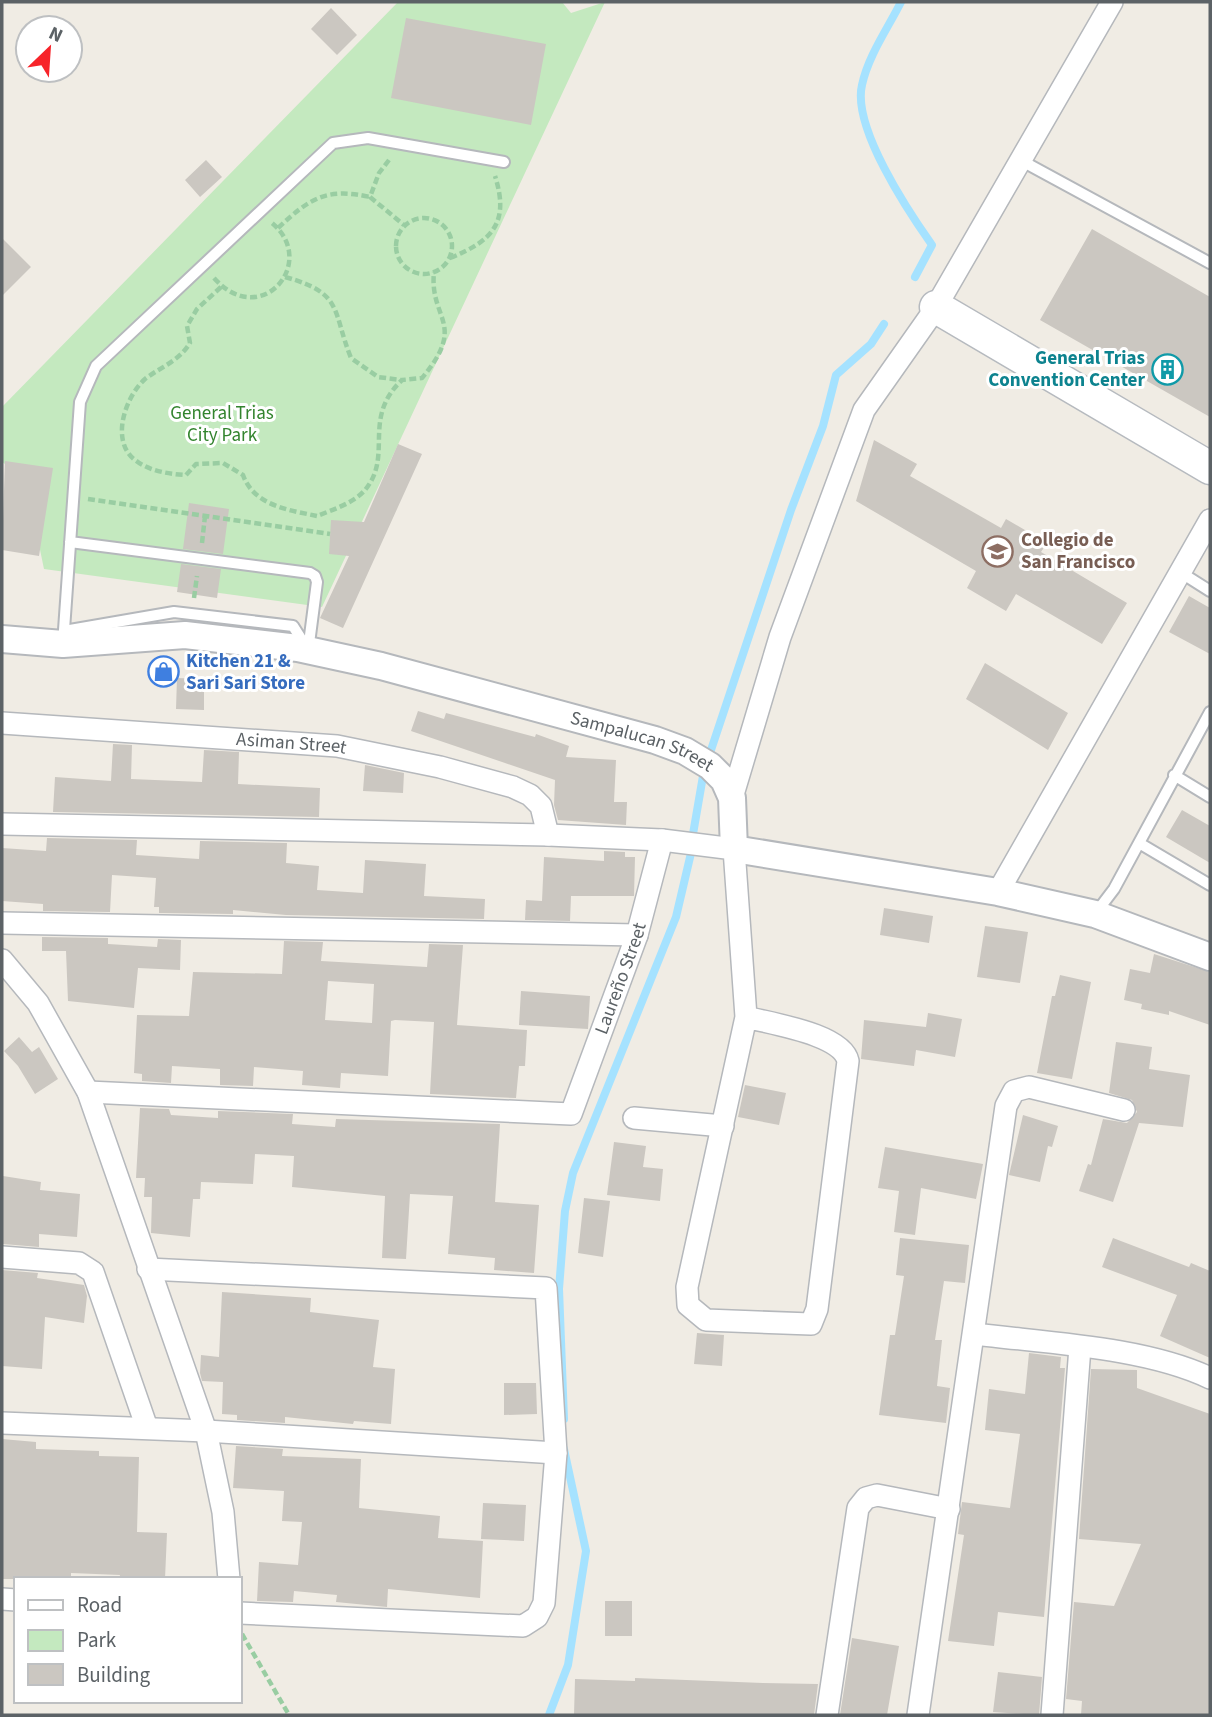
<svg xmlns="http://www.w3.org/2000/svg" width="1212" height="1717" viewBox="0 0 1212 1717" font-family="'Source Sans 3',sans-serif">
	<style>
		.green { fill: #c4e9bf }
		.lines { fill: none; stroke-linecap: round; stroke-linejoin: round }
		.stream { stroke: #a5e2ff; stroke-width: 8 }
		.building { fill: #cbc7c1; fill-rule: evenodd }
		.service-casing { stroke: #b5b8bc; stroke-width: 14 }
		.minor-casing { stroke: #b5b8bc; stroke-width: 24 }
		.tertiary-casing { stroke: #b5b8bc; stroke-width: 30 }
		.secondary-casing { stroke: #b6babf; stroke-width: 35 }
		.path { stroke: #99cda2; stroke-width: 4.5; stroke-dasharray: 7 3.5; stroke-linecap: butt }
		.service { stroke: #fff; stroke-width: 10 }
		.minor { stroke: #fff; stroke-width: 21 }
		.tertiary { stroke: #fff; stroke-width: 26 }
		.secondary { stroke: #fff; stroke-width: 32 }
		.labels { text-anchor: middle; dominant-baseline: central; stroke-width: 6; stroke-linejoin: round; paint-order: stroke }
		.culture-label { font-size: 19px; font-weight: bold; fill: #0d838f; stroke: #fff; text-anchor: end }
		.park-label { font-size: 19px; fill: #33842e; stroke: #fff }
		.education-label { font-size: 19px; font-weight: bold; fill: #785e54; stroke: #fff; text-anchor: start }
		.shop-label { font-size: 19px; font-weight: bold; fill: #366cbe; stroke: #fff; text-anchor: start }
		.street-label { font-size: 19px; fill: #5c6266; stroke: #fff }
	</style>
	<rect width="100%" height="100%" fill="#f0ece4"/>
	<path class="green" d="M 398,2 L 562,2 L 571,13 L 605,2 L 322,607 L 44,569 L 25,477 L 2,462 L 2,407 Z"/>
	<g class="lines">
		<path class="stream" d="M 901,2 C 888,28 868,56 862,85 C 852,127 908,211 932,245 L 915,277
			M 710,753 L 791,510 L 823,426 L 836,375 L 871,344 L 884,324
			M 693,834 L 703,776
			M 564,1419 L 559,1289 L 565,1211 L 573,1173 L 676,917 L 691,853
			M 549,1715 L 568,1665 L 586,1551 L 564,1449"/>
	</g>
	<path class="building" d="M 331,8 L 357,35 L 337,55 L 311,29 Z
		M 406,18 L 546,44 L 531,125 L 391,98 Z
		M 206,160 L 222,177 L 200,197 L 185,180 Z
		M 1092,229 L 1210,297 L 1210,417 L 1040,320 Z
		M 2,238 L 31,267 L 2,296 Z
		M 874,440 L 917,464 L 910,476 L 1001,528 L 1006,519 L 1047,543 L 1041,552 L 1127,603 L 1102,644 L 1016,594 L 1006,611 L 967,588 L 976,571 L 856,501 Z
		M 398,444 L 422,454 L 343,628 L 320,618 L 349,556 L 329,554 L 331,520 L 364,522 Z
		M 5,461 L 53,468 L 39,556 L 2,550 Z
		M 189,503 L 229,509 L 223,554 L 183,549 Z
		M 181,564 L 221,569 L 217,598 L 177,592 Z
		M 1189,596 L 1210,608 L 1210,654 L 1169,632 Z
		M 985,663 L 1068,713 L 1048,750 L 966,699 Z
		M 177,678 L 204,679 L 204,710 L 176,709 Z
		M 418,711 L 444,719 L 446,713 L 535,737 L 536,734 L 569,746 L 566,757 L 616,760 L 614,802 L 627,802 L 626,825 L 558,820 L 554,805 L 555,780 L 411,731 Z
		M 113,744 L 132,745 L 131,779 L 202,782 L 204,750 L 239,752 L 238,784 L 320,788 L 319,817 L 53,812 L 55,777 L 111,781 Z
		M 365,765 L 404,773 L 403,793 L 363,791 Z
		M 1182,810 L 1210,826 L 1210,863 L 1166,837 Z
		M 47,838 L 137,840 L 136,855 L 199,859 L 200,841 L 287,843 L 286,863 L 319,866 L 317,890 L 363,893 L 365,860 L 426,864 L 424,896 L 485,899 L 484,919 L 286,915 L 233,910 L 233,914 L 159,913 L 159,907 L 154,907 L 156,878 L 112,875 L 110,912 L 43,911 L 43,904 L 2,901 L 2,848 L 46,851 Z
		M 604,851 L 625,852 L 625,857 L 635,857 L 634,896 L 571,896 L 570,921 L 525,920 L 526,900 L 542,901 L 544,857 L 604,861 Z
		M 884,908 L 933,916 L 929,943 L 880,935 Z
		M 985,926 L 1028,932 L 1020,983 L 977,977 Z
		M 42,937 L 108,938 L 108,944 L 157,947 L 158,939 L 181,940 L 180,970 L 138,968 L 134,1008 L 68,1001 L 66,951 L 42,951 Z
		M 284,941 L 323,942 L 321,961 L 427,967 L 429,944 L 463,945 L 457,1025 L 527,1030 L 525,1066 L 519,1066 L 516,1098 L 430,1094 L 434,1022 L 395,1020 L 391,1021 L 388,1076 L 341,1073 L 340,1088 L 302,1085 L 303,1071 L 254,1067 L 253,1086 L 220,1085 L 220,1069 L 172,1066 L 171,1083 L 142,1081 L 142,1074 L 134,1073 L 137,1015 L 189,1016 L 193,972 L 282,974 ZM 328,981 L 374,984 L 372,1023 L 325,1020 Z
		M 1154,954 L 1210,972 L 1210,1025 L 1169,1011 L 1169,1015 L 1141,1009 L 1142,1004 L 1124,1000 L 1130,969 L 1150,973 Z
		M 1060,975 L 1091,982 L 1072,1079 L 1037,1073 L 1052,996 L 1055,996 Z
		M 521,991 L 590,996 L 588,1029 L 519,1025 Z
		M 928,1013 L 962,1019 L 955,1057 L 916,1050 L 914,1066 L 861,1059 L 864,1020 L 926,1027 Z
		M 19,1037 L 32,1052 L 39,1047 L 58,1079 L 35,1094 L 18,1066 L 4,1051 Z
		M 1116,1042 L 1152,1047 L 1149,1069 L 1190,1075 L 1183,1127 L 1139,1123 L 1113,1202 L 1079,1191 L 1088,1164 L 1091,1165 L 1103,1119 L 1127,1123 L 1137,1112 L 1132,1100 L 1109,1093 Z
		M 745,1085 L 786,1093 L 779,1125 L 738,1117 Z
		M 140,1108 L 169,1109 L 171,1115 L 218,1118 L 218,1111 L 293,1114 L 292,1124 L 335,1127 L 336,1119 L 500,1124 L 495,1202 L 539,1205 L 534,1273 L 494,1270 L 495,1258 L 448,1254 L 453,1196 L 410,1194 L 406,1259 L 382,1258 L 385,1196 L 292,1187 L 294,1156 L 255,1154 L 253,1184 L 201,1182 L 200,1199 L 193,1199 L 190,1237 L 151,1233 L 152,1197 L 144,1197 L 145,1178 L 136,1178 Z
		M 1023,1115 L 1058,1126 L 1052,1147 L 1048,1146 L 1040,1182 L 1009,1175 Z
		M 614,1142 L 646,1146 L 643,1167 L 663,1169 L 660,1201 L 607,1195 Z
		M 885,1147 L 983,1164 L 976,1199 L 921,1188 L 915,1235 L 894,1232 L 899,1191 L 878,1188 Z
		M 3,1176 L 41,1182 L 40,1190 L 80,1194 L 77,1237 L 39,1234 L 39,1247 L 3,1244 Z
		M 584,1198 L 610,1201 L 603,1257 L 578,1253 Z
		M 900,1238 L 969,1245 L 965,1283 L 944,1281 L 935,1340 L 942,1340 L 937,1386 L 950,1388 L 946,1423 L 879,1415 L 890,1335 L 895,1335 L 904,1276 L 896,1275 Z
		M 1113,1238 L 1189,1267 L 1191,1263 L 1210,1271 L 1210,1358 L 1160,1336 L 1177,1295 L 1102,1267 Z
		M 2,1270 L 38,1273 L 37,1278 L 84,1285 L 87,1296 L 84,1323 L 45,1317 L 42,1369 L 2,1366 Z
		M 222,1292 L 311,1298 L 310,1312 L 379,1320 L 373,1367 L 395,1369 L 391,1424 L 354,1421 L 353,1424 L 285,1417 L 285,1423 L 237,1420 L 237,1415 L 222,1414 L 223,1382 L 202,1381 L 200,1373 L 201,1355 L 219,1357 Z
		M 697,1333 L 724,1335 L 722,1366 L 694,1364 Z
		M 1029,1353 L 1061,1357 L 1060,1368 L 1065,1368 L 1044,1617 L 998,1612 L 994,1646 L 948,1641 L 964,1535 L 958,1534 L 962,1502 L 1010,1508 L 1020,1434 L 985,1430 L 989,1389 L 1025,1394 Z
		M 1091,1369 L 1137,1370 L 1137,1388 L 1210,1414 L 1210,1715 L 1081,1715 L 1082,1701 L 1066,1699 L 1074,1602 L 1114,1606 L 1141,1544 L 1079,1539 Z
		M 504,1383 L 536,1383 L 537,1414 L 504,1415 Z
		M 2,1439 L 36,1442 L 36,1449 L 99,1451 L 99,1456 L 139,1457 L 137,1532 L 167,1533 L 165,1579 L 119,1579 L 120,1575 L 71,1573 L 71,1579 L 2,1579 Z
		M 236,1446 L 283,1449 L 282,1456 L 361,1459 L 359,1508 L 440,1516 L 438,1538 L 483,1541 L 480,1598 L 388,1589 L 387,1607 L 336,1602 L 337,1595 L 294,1591 L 293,1602 L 257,1601 L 259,1562 L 298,1565 L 302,1522 L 282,1521 L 284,1491 L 233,1488 Z
		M 483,1503 L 526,1505 L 524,1541 L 481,1539 Z
		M 605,1601 L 632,1601 L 632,1636 L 605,1636 Z
		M 852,1638 L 899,1646 L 887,1715 L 840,1715 Z
		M 998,1672 L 1042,1677 L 1039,1715 L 993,1712 Z
		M 635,1678 L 763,1683 L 818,1684 L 814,1715 L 574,1715 L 575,1679 L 635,1681 Z"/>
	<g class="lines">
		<defs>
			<path id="service" d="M 1022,161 L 1210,263
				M 70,542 L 310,573 L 315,576 L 317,582 L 308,651
				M 1180,572 L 1210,591
				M 64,631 L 174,612 L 293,626 L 305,645
				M 63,644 L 80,402 L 96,366 L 333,143 L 368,138 L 504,162
				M 1174,775 L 1210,797
				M 1139,843 L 1210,885
				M 1095,914 L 1114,889 L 1210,712"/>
			<g id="minor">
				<path id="s1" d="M 2,723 L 337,746 L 440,767 L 513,787 L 530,795 L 541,806 L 548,835"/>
				<path d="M 732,798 L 780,637 L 864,410 L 933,312 L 1112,2"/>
				<path d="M 2,824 L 548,835 L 662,840 L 734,849 L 746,1017 L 687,1287 L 688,1305 L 706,1320 L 811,1324 L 817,1309 L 848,1061 C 842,1034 772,1024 746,1017"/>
				<path d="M 998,892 L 1210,520"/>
				<path d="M 2,923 L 637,935"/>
				<path d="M 2,960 L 38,1003 L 88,1092 L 206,1431 L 223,1512 L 229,1579"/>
				<path id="s2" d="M 88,1092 L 571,1114 L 637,935 L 662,840"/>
				<path d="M 634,1118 L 723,1126"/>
				<path d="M 2,1257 L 79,1263 L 93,1272 L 147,1428"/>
				<path d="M 148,1269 L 546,1288 L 556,1453 L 544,1603 L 537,1617 L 523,1626 L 240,1613"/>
				<path d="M 975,1334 C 1047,1343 1145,1347 1210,1378"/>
				<path d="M 2,1423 L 206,1431 L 556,1453"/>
				<path d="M 2,1599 L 16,1600"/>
				<path d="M 827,1715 L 858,1508 L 866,1498 L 877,1495 L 949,1509"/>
				<path d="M 918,1715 L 1006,1106 L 1014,1091 L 1029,1087 L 1124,1110"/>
				<path d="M 1052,1715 L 1080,1347"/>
			</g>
			<g id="tertiary">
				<path id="s3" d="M 2,639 L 63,644 L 185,635 L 298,648 L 381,666 L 655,740 L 685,751 L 710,766 L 724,780 L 732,798 L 734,849 L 998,892 L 1095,914 L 1210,957"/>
			</g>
			<path id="secondary" d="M 936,307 L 1210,468"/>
		</defs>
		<use href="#service" class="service-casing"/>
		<use href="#minor" class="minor-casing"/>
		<use href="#tertiary" class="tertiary-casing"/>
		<use href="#secondary" class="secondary-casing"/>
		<path class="path" d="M 389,160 L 379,173 L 370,197 L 404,225
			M396 246a28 28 0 1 1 56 0a28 28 0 1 1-56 0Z
			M 278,228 C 309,199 326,187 370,197
			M 450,258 C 492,241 510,223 495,176
			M 285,277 C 344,293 332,311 351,358 L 378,377 L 401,380
			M 214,278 C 261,331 319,262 272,223
			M 221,287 L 197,309 L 187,326 L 190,343 C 178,362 162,366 145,379 C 125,397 110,441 135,460 C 149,471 168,474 186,475 L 196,464 L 223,463 L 243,475 C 254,506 289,510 317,516 C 332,510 354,503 365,490 C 394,455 361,419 402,380 L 422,378 C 468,323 429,320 434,272
			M 88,499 L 330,534
			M 202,543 L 205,516
			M 194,598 L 197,576
			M 242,1634 L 289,1715"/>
		<use href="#service" class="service"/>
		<use href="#minor" class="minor"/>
		<use href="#tertiary" class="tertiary"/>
		<use href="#secondary" class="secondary"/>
	</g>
	<defs>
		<symbol id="building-ring" viewBox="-11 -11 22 22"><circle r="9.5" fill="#fff" stroke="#0f9aa8" stroke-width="1.5"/><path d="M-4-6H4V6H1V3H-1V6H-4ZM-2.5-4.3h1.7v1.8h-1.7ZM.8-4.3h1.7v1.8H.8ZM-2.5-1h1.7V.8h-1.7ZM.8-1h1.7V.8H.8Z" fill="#0f9aa8"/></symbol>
		<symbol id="university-ring" viewBox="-11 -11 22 22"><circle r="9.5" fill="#fff" stroke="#8d6e63" stroke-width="1.5"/><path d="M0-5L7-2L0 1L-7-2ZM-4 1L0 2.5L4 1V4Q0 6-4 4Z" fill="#8d6e63"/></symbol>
		<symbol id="shop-ring" viewBox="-11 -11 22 22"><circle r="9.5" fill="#fff" stroke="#3f7fe0" stroke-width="1.5"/><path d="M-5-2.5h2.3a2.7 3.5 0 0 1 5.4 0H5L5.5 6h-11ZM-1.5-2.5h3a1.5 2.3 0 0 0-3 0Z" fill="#3f7fe0"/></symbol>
	</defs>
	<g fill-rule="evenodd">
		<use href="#building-ring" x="1150" y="352" width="35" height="35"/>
		<use href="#university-ring" x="980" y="534" width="35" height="35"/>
		<use href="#shop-ring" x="146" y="654" width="35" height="35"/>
	</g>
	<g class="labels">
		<g class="culture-label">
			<text x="1145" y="358">General Trias<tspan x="1145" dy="22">Convention Center</tspan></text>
		</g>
		<g class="park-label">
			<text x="222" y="413">General Trias<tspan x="222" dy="22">City Park</tspan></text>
		</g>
		<g class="education-label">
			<text x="1021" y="540">Collegio de<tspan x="1021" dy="22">San Francisco</tspan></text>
		</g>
		<g class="shop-label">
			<text x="186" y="661">Kitchen 21 &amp;<tspan x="186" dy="22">Sari Sari Store</tspan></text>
		</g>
		<g class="street-label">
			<text stroke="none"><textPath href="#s1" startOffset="290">Asiman Street</textPath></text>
			<text stroke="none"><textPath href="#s3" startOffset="654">Sampalucan Street</textPath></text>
			<text stroke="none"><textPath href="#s2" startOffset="628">Laureño Street</textPath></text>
		</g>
	</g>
	<rect width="1212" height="1717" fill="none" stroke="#5c6266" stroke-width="7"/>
	<rect x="14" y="1577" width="228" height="126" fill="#ffffff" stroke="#bec0c2" stroke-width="2"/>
	<rect x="28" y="1600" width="35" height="10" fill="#ffffff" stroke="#bec0c2" stroke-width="2"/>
	<text x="77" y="1612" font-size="21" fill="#5c6266">Road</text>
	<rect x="28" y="1630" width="35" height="21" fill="#c4e9bf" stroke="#bec0c2" stroke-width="2"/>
	<text x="77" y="1647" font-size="21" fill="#5c6266">Park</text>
	<rect x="28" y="1664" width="35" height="21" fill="#cbc7c1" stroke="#bec0c2" stroke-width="2"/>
	<text x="77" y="1682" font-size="21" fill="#5c6266">Building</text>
	<g transform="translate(49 49) rotate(25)"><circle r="33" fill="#ffffff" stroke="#bec0c2" stroke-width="2"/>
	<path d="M0-5L12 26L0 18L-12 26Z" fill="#f7242a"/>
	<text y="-10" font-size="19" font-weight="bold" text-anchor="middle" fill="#5c6266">N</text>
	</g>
</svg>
